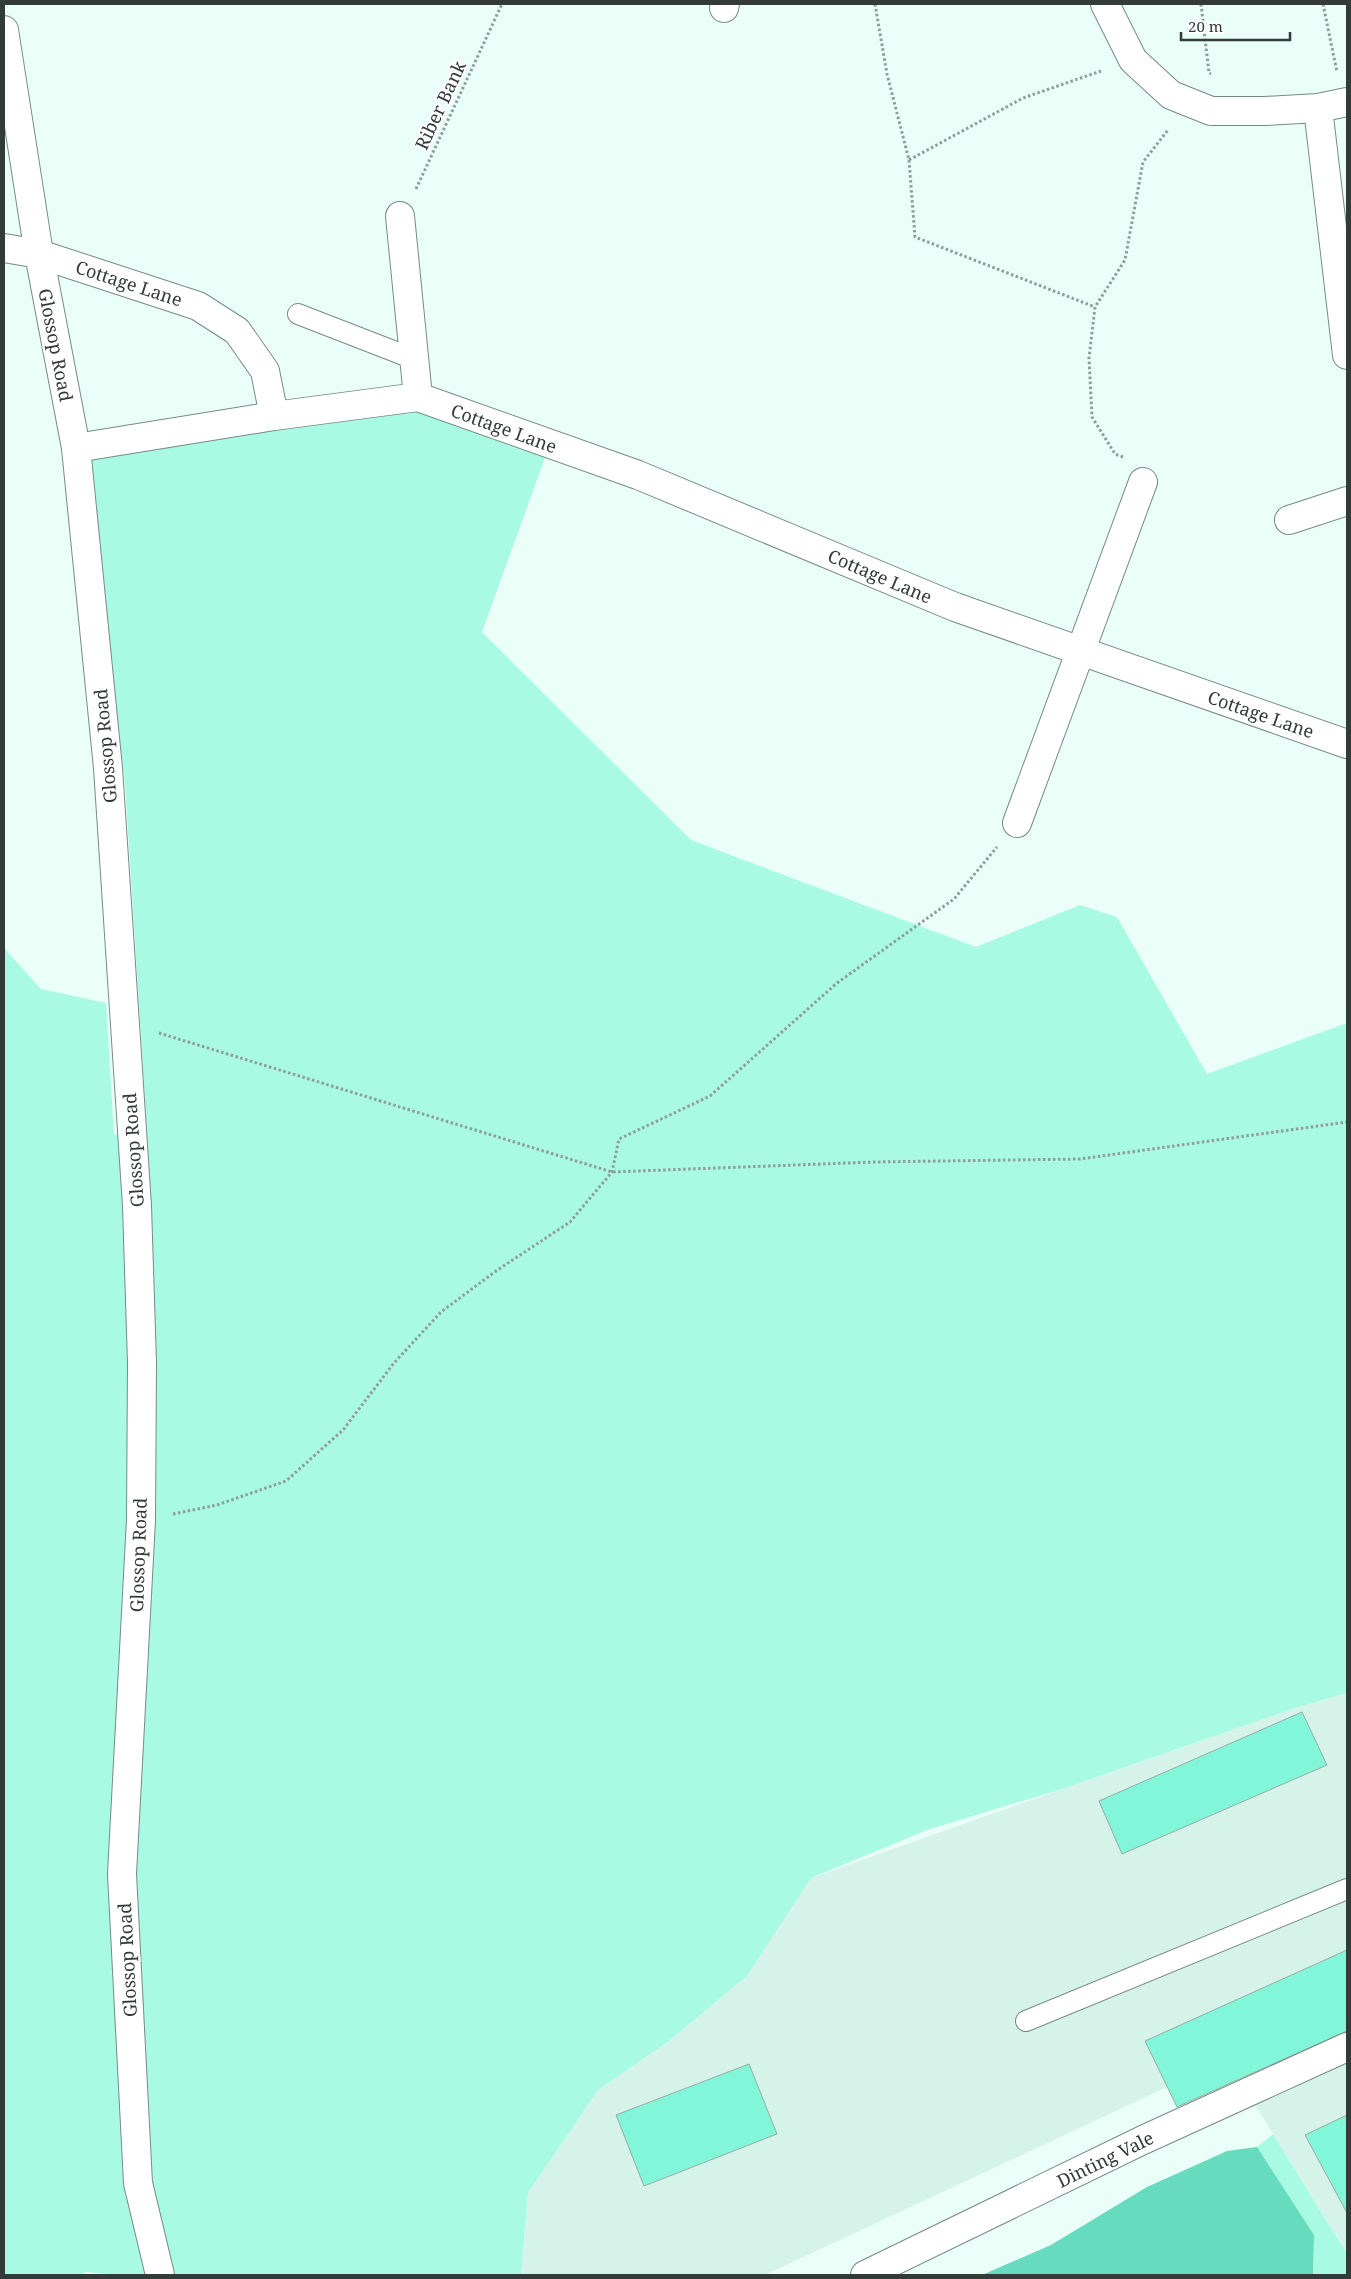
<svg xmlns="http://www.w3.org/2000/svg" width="1351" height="2279" viewBox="0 0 1351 2279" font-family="'Noto Serif',serif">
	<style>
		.built { fill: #d6f3ea }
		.green { fill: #a9fae3 }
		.water { fill: #66dbbe }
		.building { fill: #82f6d8; stroke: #98aca6 }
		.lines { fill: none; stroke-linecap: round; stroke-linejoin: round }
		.lane-casing { stroke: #778a84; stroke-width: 22 }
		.street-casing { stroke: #778a84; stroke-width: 30 }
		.primary-casing { stroke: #778a84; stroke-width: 30 }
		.path { stroke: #8e9d98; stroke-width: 3; stroke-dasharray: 2.5 2.5; stroke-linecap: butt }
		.lane { stroke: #fff; stroke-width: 20 }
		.street { stroke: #fff; stroke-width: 28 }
		.primary { stroke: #fff; stroke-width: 28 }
		.labels { text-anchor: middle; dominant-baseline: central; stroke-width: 4.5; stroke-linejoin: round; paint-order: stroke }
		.street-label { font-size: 18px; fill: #333b38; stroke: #fff }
	</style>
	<rect width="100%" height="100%" fill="#e9fff8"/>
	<path class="built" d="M 1347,1693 L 1347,2254 L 1227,2059 L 765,2275 L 521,2275 L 528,2193 L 598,2090 L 669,2041 L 747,1976 L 811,1878 L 1062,1789 L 1298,1707 Z"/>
	<path class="green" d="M 421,408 L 546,455 L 482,632 L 691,840 L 976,947 L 1080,905 L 1117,917 L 1207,1074 L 1347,1023 L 1347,1693 L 1298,1707 L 1062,1789 L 927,1830 L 811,1878 L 747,1976 L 669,2041 L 598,2090 L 528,2193 L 521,2275 L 123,2275 L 86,2272 L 78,2275 L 4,2275 L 4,948 L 41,989 L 106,1003 L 114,1135 L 147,1131 L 125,783 L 87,455 Z
		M 1273,2134 L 1347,2254 L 1347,2275 L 1313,2275 L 1314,2235 L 1257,2147 Z"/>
	<path class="water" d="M 1257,2147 L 1314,2235 L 1313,2275 L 982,2275 L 1051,2245 L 1147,2187 L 1227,2151 Z"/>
	<path class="building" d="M 1302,1712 L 1327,1765 L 1122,1854 L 1099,1801 Z
		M 1347,1950 L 1347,2031 L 1177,2107 L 1145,2041 Z
		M 749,2064 L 777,2134 L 644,2186 L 616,2115 Z
		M 1347,2115 L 1347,2213 L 1305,2135 Z"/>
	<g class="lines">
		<defs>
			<path id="lane" d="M 298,314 L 414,359
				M 1026,2021 L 1347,1889"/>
			<path id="street" d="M 1105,4 L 1133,60 L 1171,95 L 1211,111 L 1265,111 L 1318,108 L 1347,102
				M 724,8 L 725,4
				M 1318,108 L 1347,355
				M 400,216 L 418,397
				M 4,248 L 39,254 L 198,306 L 237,331 L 265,371 L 274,416
				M 76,448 L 274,416 L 418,397 L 638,475 L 955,607 L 1347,744
				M 1289,520 L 1347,501
				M 1017,823 L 1143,482"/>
			<path id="primary" d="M 4,30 L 39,254 L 76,448 L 108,768 L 137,1206 L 142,1363 L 141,1520 L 122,1874 L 138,2183 L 160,2275
				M 865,2275 L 1143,2140 L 1347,2047"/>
		</defs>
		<use href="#lane" class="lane-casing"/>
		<use href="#street" class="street-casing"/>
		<use href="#primary" class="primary-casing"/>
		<path class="path" d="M 875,4 L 887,74 L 909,160 L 915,237 L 1095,307
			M 1201,4 L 1209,73 L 1211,74
			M 1323,4 L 1337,72
			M 909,160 L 1023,98 L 1101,71
			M 416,189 L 502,4
			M 1123,457 L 1115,454 L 1092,417 L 1089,358 L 1095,307 L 1125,260 L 1143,162 L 1168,130
			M 159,1033 L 612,1172 L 874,1162 L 1080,1159 L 1347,1122
			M 173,1514 L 217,1505 L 286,1481 L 343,1430 L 394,1363 L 441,1312 L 496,1271 L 570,1222 L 612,1172 L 619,1139 L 710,1096 L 837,983 L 954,899 L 997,847"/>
		<use href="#lane" class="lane"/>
		<use href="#street" class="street"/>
		<use href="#primary" class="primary"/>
	</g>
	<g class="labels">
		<g class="street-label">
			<text transform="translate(440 105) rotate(-65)">Riber Bank</text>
			<text transform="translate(129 283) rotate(18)">Cottage Lane</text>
			<text transform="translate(56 345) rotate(79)">Glossop Road</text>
			<text transform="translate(504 428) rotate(20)">Cottage Lane</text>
			<text transform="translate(880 576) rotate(23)">Cottage Lane</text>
			<text transform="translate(1261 714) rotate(19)">Cottage Lane</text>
			<text transform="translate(105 746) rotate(-95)">Glossop Road</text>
			<text transform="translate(133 1150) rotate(-94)">Glossop Road</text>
			<text transform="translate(138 1555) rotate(-88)">Glossop Road</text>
			<text transform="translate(127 1960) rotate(-93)">Glossop Road</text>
			<text transform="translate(1105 2159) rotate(-26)">Dinting Vale</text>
		</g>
	</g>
	<rect width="1351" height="2279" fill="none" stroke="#333b38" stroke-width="10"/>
	<path d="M1181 32v8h109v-8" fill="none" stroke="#333b38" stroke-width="2.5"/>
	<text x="1188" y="32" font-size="15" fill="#333b38" stroke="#ffffff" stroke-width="4" paint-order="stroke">20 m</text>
</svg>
